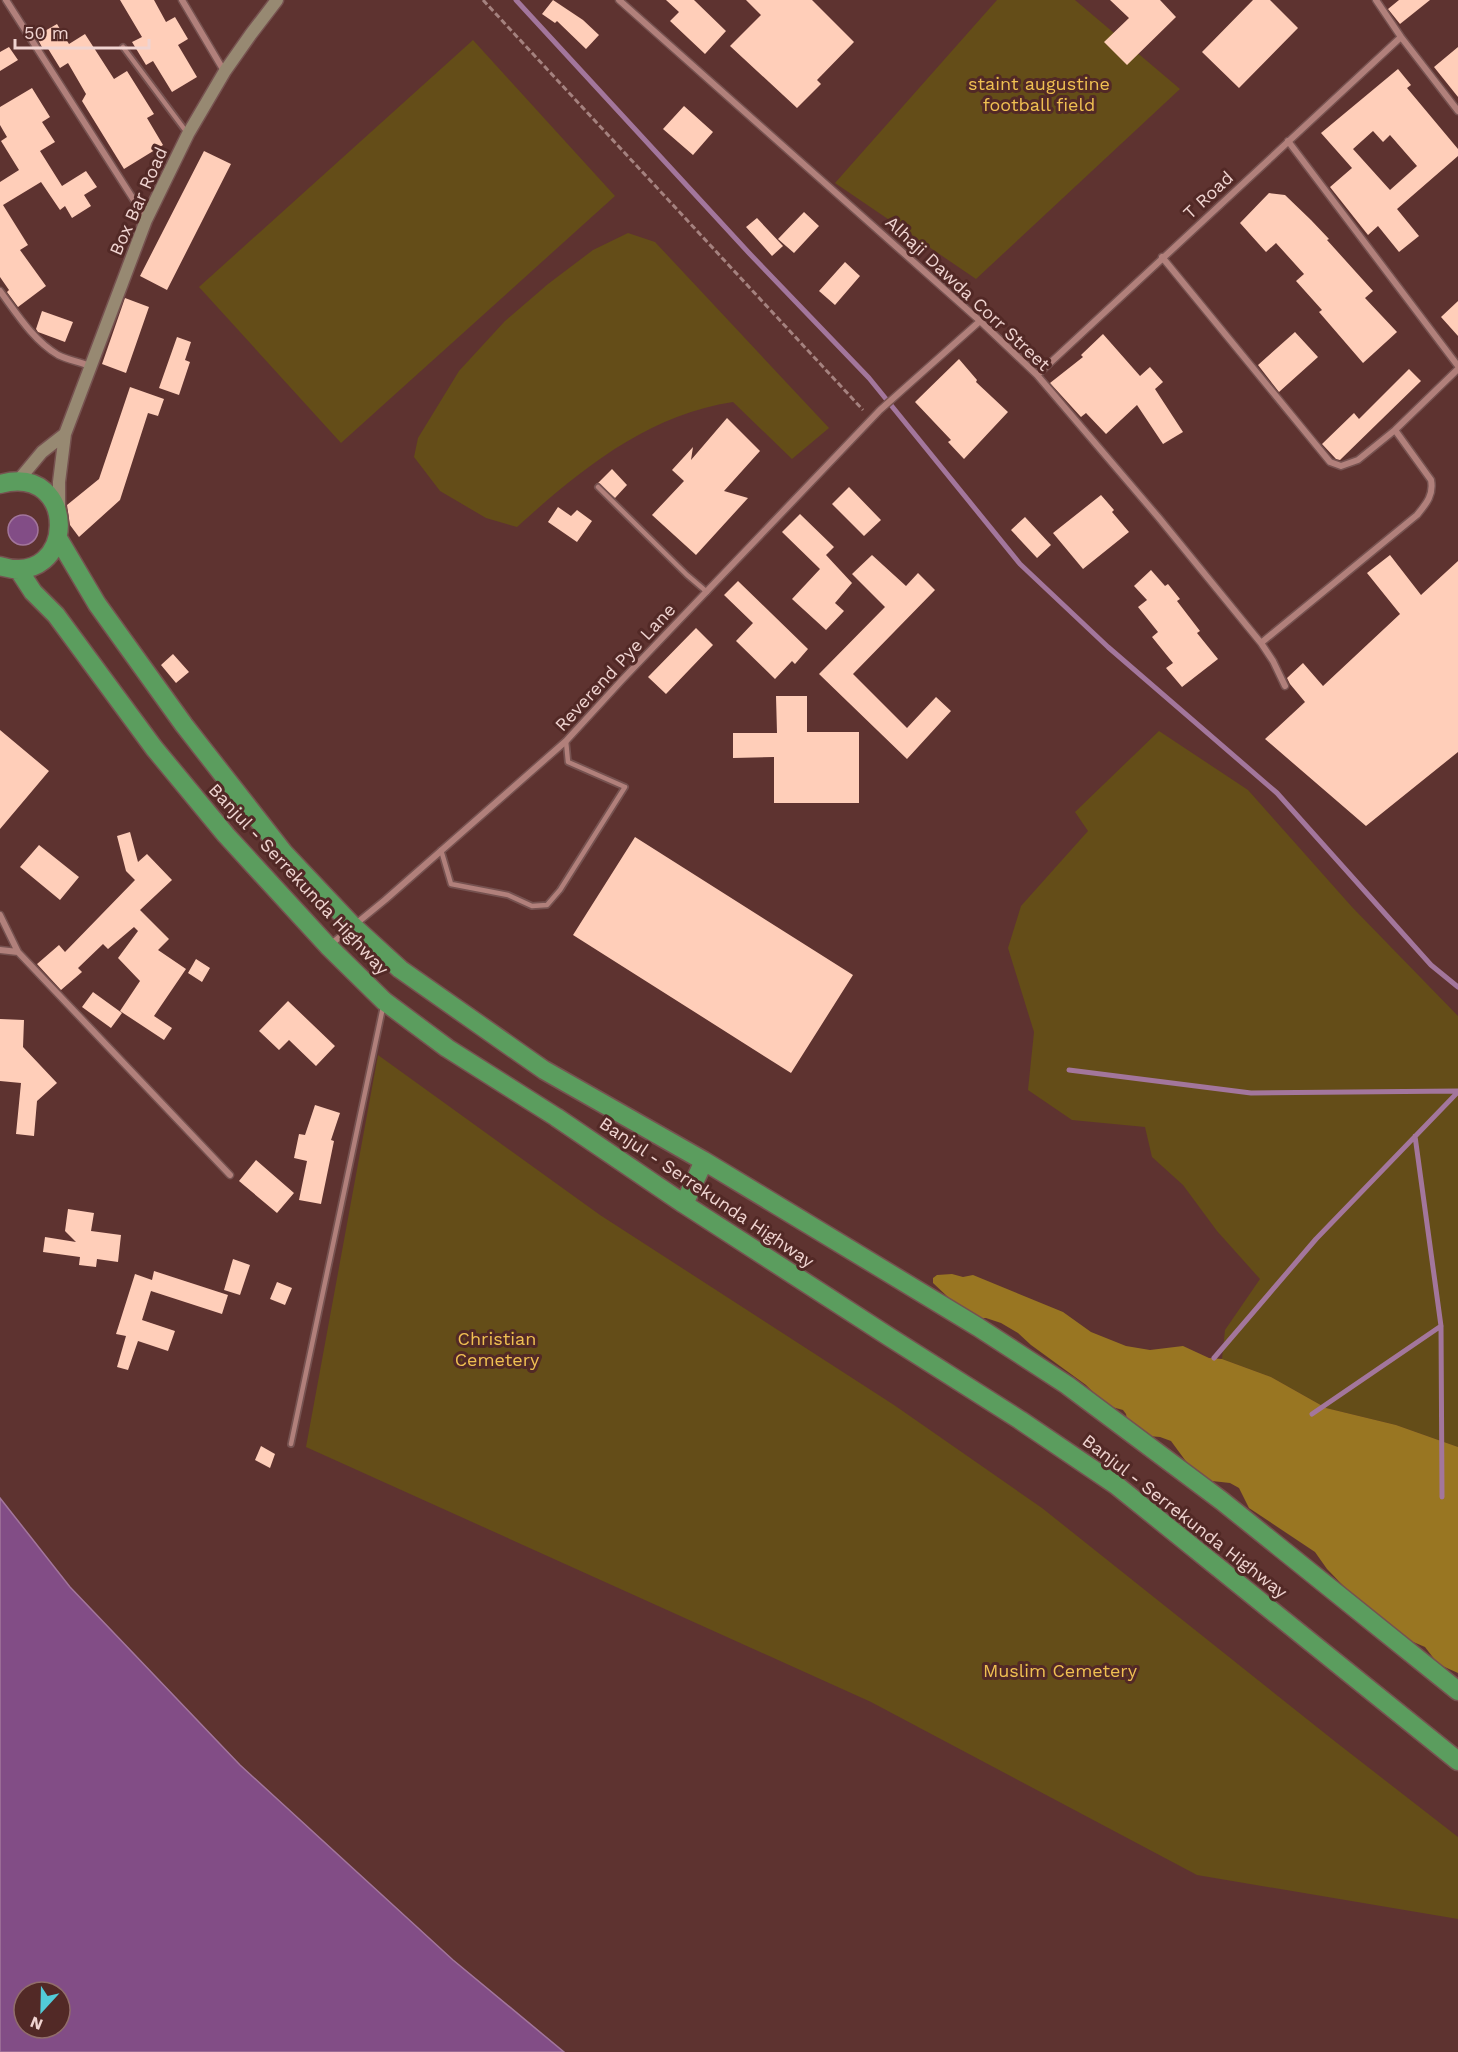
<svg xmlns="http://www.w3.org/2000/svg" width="1458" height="2052" viewBox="0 0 1458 2052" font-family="'Work Sans',sans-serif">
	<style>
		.green { fill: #644d18 }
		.forest { fill: #997622 }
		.water { fill: #824d86; stroke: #a3769c; stroke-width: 1.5; fill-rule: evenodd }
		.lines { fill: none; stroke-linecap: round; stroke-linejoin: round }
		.stream { stroke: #a3769c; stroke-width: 5 }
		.building { fill: #ffceb9; fill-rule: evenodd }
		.lane-casing { stroke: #765250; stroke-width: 8 }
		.street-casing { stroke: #765250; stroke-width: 9 }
		.secondary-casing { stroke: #765250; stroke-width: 15 }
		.highway-casing { stroke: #765250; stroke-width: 21 }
		.path { stroke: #a5827f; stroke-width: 3; stroke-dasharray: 6 3; stroke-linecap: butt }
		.lane { stroke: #b1807b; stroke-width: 4.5 }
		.street { stroke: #b1807b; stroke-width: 6 }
		.secondary { stroke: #978972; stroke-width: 12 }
		.highway { stroke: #5b9d5e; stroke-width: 18 }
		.labels { text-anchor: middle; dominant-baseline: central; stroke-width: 6; stroke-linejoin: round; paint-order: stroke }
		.park-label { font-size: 18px; fill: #f0c052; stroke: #522926 }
		.street-label { font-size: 18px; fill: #f0d4d1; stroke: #522926 }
	</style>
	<rect width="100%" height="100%" fill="#5e3330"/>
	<path class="green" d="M 997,0 L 1075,0 L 1180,89 L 976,279 L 835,183 Z
		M 473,40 L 615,196 L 341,443 L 199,287 Z
		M 628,233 L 655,242 L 829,428 L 792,459 L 733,402 C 647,415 580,470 517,527 L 486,518 L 440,491 L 414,457 L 418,438 L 459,371 L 505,321 L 548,284 L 593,250 Z
		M 1159,731 L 1248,790 L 1352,907 L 1458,1016 L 1458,1447 L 1396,1425 L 1326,1408 L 1271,1377 L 1222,1359 L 1225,1330 L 1260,1279 L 1217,1231 L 1183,1185 L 1152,1157 L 1145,1127 L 1072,1120 L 1028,1090 L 1034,1032 L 1008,948 L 1021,906 L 1088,831 L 1075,812 Z
		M 378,1055 L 600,1215 L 894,1405 L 1042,1508 L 1337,1743 L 1458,1837 L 1458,1919 L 1197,1875 L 871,1702 L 306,1447 Z"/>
	<path class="forest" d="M 952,1274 L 963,1277 L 973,1275 L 1063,1312 L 1091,1332 L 1126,1346 L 1150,1350 L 1183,1346 L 1209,1358 L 1222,1359 L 1271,1377 L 1326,1408 L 1396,1425 L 1458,1447 L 1458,1673 L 1438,1664 L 1425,1647 L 1404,1638 L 1359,1602 L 1327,1569 L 1315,1552 L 1249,1508 L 1239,1488 L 1230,1483 L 1212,1481 L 1196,1475 L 1171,1441 L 1160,1437 L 1148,1436 L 1128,1425 L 1126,1414 L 1123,1410 L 1112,1407 L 1102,1401 L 1086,1385 L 1031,1345 L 1018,1333 L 1001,1323 L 986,1318 L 974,1318 L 964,1312 L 933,1283 L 933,1278 L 937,1275 Z"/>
	<path class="water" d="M8 530a15 15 0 1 1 30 0a15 15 0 1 1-30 0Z
		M 0,1498 L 70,1587 L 240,1765 L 453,1960 L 564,2052 L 0,2052 ZM 24,1992 L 60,1992 L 60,2028 L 24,2028 Z"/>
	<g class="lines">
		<path class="stream" d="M 516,0 L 749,253 L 869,378 L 1020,564 L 1108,647 L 1277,793 L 1431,965 L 1458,987
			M 1069,1070 L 1251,1093 L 1458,1091
			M 1415,1136 L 1441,1326 L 1442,1497
			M 1214,1358 L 1316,1239 L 1458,1092
			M 1312,1414 L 1441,1326"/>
	</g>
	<path class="building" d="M 120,0 L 154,0 L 166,22 L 175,17 L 188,39 L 178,45 L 197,77 L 172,92 L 153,61 L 146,65 L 132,42 L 142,37 Z
		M 553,0 L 583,20 L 599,35 L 586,49 L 557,21 L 555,23 L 542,14 Z
		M 666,0 L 694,0 L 726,31 L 705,54 L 670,21 L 679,12 Z
		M 746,0 L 812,0 L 854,42 L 817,80 L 821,84 L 797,108 L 730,46 L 761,15 Z
		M 1110,0 L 1160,0 L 1176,17 L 1127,65 L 1104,42 L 1129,18 Z
		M 1253,0 L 1270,0 L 1298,28 L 1239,88 L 1202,52 Z
		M 1399,0 L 1430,0 L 1400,24 L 1388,9 Z
		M 57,24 L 69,44 L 85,34 L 114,79 L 127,71 L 154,114 L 147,118 L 163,145 L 124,169 L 82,101 L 86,94 L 68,63 L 60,68 L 47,47 L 43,49 L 36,36 Z
		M 9,47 L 18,60 L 0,71 L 0,52 Z
		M 1458,47 L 1458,97 L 1434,67 Z
		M 1398,69 L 1411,85 L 1407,88 L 1458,149 L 1458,156 L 1397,209 L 1419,236 L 1399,252 L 1378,226 L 1368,235 L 1330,187 L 1352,168 L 1321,133 ZM 1373,131 L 1383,142 L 1390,135 L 1417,166 L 1390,190 L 1353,149 Z
		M 32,88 L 50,117 L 42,122 L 55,142 L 40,151 L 62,186 L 86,171 L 97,187 L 84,195 L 91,206 L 72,218 L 65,206 L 60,210 L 41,182 L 3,205 L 28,245 L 20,250 L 46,286 L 18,307 L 7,292 L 9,290 L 0,277 L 0,182 L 19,170 L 1,141 L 7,137 L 0,125 L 0,107 Z
		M 684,106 L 713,132 L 693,155 L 663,129 Z
		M 204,151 L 231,164 L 167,290 L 140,276 Z
		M 1269,193 L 1285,195 L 1311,220 L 1329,239 L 1327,240 L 1373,291 L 1365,298 L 1397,332 L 1363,363 L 1319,312 L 1322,310 L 1296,281 L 1304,274 L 1276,243 L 1266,252 L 1240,223 Z
		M 804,212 L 819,226 L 794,253 L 778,239 Z
		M 757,218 L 783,246 L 772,256 L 746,227 Z
		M 845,262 L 860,276 L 835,305 L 819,291 Z
		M 125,298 L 149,307 L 126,373 L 102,364 Z
		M 1458,301 L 1458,336 L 1441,317 Z
		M 42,311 L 73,322 L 65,342 L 38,332 L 36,329 Z
		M 1295,332 L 1318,357 L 1279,392 L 1258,365 Z
		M 1103,334 L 1140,376 L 1150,367 L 1163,382 L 1155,389 L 1183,432 L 1163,444 L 1137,405 L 1106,434 L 1086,413 L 1081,417 L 1050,383 L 1083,357 L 1081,355 Z
		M 177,337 L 191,342 L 185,360 L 190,362 L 179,395 L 159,388 Z
		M 959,359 L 977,380 L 976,382 L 1008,412 L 964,459 L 948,442 L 951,440 L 915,402 Z
		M 1409,369 L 1421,381 L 1340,460 L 1336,459 L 1322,444 L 1354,413 L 1359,419 Z
		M 130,387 L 164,399 L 158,416 L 148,413 L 120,500 L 79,537 L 70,525 L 67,505 L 99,479 Z
		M 727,418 L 760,451 L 724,491 L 748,498 L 696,555 L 652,515 L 684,481 L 672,470 L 693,447 L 691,460 Z
		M 612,469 L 627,485 L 615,498 L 598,483 Z
		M 849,487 L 881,520 L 864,536 L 832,504 Z
		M 1101,495 L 1114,510 L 1112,512 L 1129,532 L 1083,569 L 1053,533 Z
		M 558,507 L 571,516 L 577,510 L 592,521 L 577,542 L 548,522 Z
		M 800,514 L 834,547 L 826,555 L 852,583 L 835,603 L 844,611 L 826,630 L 792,599 L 820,569 L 782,532 Z
		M 1025,517 L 1051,545 L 1037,558 L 1011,530 Z
		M 872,555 L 906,586 L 918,573 L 935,590 L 853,674 L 907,728 L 936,697 L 951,711 L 907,759 L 819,674 L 885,607 L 852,574 Z
		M 1390,555 L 1421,595 L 1458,561 L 1458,752 L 1366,826 L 1265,739 L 1305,702 L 1290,684 L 1287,678 L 1303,663 L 1323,686 L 1400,614 L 1367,573 Z
		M 1151,570 L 1165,586 L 1168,584 L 1180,599 L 1177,601 L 1200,631 L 1197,633 L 1218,659 L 1182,687 L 1166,668 L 1173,663 L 1152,637 L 1158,632 L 1138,607 L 1147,600 L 1134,586 Z
		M 738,581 L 808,649 L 795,664 L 792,661 L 775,679 L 736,641 L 753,623 L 724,595 Z
		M 696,628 L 713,645 L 666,694 L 648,677 Z
		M 173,654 L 189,672 L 176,683 L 161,665 Z
		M 776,696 L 807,696 L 807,732 L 859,732 L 859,803 L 774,803 L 774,757 L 733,758 L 733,733 L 777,733 Z
		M 0,730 L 49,771 L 0,829 Z
		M 130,832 L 138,862 L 147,854 L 172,880 L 140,910 L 169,939 L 158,950 L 186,969 L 154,1016 L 172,1028 L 164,1040 L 120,1011 L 140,981 L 118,958 L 138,931 L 134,927 L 108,949 L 103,944 L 78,968 L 82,972 L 61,990 L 37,964 L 59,945 L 65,952 L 135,880 L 126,871 L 117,836 Z
		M 635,837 L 853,975 L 791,1073 L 573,935 Z
		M 39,845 L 79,877 L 60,900 L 20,867 Z
		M 196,959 L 210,968 L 202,982 L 188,973 Z
		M 93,992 L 122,1013 L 111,1028 L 82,1007 Z
		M 288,1001 L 335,1046 L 316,1066 L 289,1040 L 279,1050 L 259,1031 Z
		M 0,1019 L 24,1020 L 23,1047 L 57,1083 L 37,1101 L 34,1136 L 16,1134 L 21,1083 L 0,1081 Z
		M 315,1105 L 340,1113 L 331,1140 L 334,1141 L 321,1204 L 299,1200 L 307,1161 L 294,1158 L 299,1134 L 305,1135 Z
		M 256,1160 L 294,1193 L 277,1213 L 239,1181 Z
		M 68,1209 L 94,1213 L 91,1231 L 121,1235 L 118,1262 L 97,1259 L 96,1267 L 79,1265 L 80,1257 L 43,1252 L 45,1237 L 76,1242 L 65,1231 Z
		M 233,1259 L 250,1265 L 240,1295 L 224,1290 Z
		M 154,1271 L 228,1295 L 222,1314 L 151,1291 L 142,1320 L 175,1331 L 168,1351 L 138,1341 L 128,1370 L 117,1367 L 126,1336 L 116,1334 L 135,1274 L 152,1280 Z
		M 277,1282 L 292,1288 L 285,1305 L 270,1299 Z
		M 261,1446 L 275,1454 L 270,1468 L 255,1460 Z"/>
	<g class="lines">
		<defs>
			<path id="lane" d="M 123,47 L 188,134
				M 598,487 L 687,575 L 707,592
				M 441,850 L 451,884 L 508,895 L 532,906 L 547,905 L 560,890 L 625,787 L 568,762 L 566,741
				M 291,1444 L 383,1007"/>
			<path id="street" d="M 6,0 L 146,219
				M 182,0 L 224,71
				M 619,0 L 980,321 L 1037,375 L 1159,518 L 1261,643 L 1273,661 L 1285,686
				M 1376,0 L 1401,37 L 1458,111
				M 1288,141 L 1458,366
				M 1162,257 L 1330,462 L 1341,466 L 1358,460 L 1395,430 L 1458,369
				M 0,291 C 17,314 33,340 58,355 C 68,360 80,362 90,366
				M 1037,375 L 1401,37
				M 1261,643 L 1417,515 C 1426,504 1434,495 1431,480 L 1395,430
				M 0,915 L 18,952 L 230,1175
				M 330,945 L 385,900 L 566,741 L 622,680 L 880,410 L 980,321
				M 0,950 L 18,952"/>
			<path id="secondary" d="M 17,482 L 42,452 L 65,434
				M 59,511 L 59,482 L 65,434 L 146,220 L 188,134 L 225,71 L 251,34 L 277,0"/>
			<path id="highway" d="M 0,484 C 80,462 77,590 0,566
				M 58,538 L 97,604 L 184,725 L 284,853 L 353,926 L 400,969 L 544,1070 L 704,1161 L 978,1327 L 1067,1385 L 1222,1501 L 1458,1691
				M 18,569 L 33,592 L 56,615 L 154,748 L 226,835 L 328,946 L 384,1001 L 447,1048 L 556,1117 L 684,1204 L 891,1338 L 1020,1420 L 1116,1485 L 1458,1761
				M 684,1204 L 704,1161"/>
		</defs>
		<use href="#lane" class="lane-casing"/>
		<use href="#street" class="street-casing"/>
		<use href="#secondary" class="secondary-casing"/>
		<use href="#highway" class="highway-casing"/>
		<path class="path" d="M 483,0 L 863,410"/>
		<use href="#lane" class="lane"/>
		<use href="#street" class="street"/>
		<use href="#secondary" class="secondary"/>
		<use href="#highway" class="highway"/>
	</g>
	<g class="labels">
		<g class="park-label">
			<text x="1039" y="83">staint augustine<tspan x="1039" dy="21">football field</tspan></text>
			<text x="497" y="1338">Christian<tspan x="497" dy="21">Cemetery</tspan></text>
			<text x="1060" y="1670">Muslim Cemetery</text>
		</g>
		<g class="street-label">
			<text transform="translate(1208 195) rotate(-43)">T Road</text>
			<text transform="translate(138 201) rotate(-66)">Box Bar Road</text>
			<text transform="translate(968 293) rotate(43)">Alhaji Dawda Corr Street</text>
			<text transform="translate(615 667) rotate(-47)">Reverend Pye Lane</text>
			<text transform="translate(299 879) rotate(47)">Banjul - Serrekunda Highway</text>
			<text transform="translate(707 1192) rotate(34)">Banjul - Serrekunda Highway</text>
			<text transform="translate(1185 1516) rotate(38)">Banjul - Serrekunda Highway</text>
		</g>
	</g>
	<g transform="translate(42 2010) rotate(202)"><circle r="28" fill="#522926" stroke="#916d6a" stroke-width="1.5"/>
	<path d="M0-4.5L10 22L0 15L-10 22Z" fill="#52cbd8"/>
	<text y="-9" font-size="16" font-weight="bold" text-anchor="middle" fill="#f0d4d1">N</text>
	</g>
	<path d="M15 39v9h134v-9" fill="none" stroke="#f0d4d1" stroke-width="3"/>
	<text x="24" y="39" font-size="18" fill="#f0d4d1" stroke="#522926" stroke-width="4.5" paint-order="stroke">50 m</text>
</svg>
